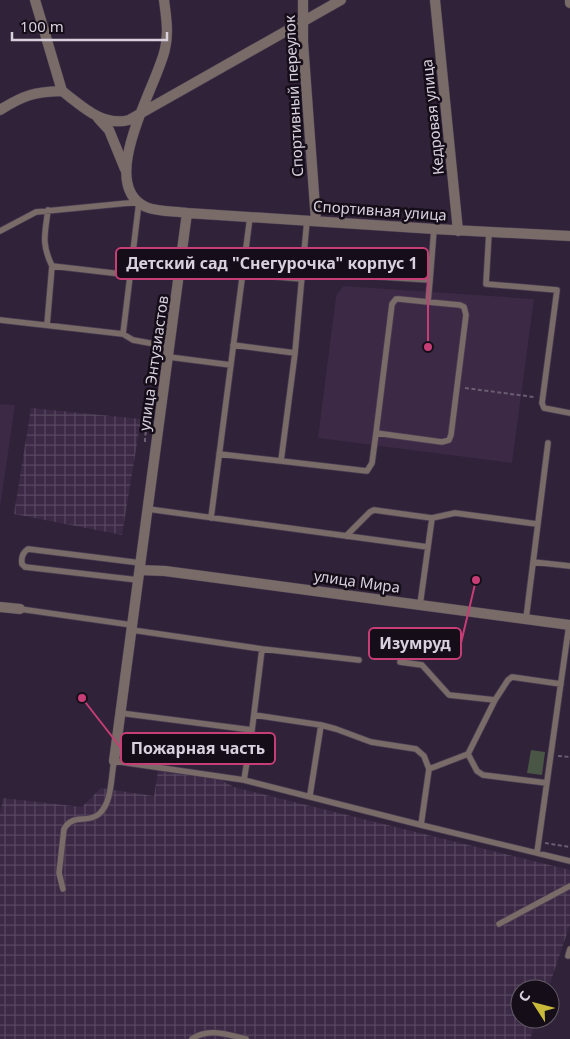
<svg xmlns="http://www.w3.org/2000/svg" width="570" height="1039" viewBox="0 0 570 1039" font-family="'Noto Sans',sans-serif">
	<style>
		.built { fill: #3b2945 }
		.industrial { fill: url(#industrial-grid) }
		.green { fill: #495646 }
		.lines { fill: none; stroke-linecap: round; stroke-linejoin: round }
		.lane-casing { stroke: #4b3e53; stroke-width: 7 }
		.street-casing { stroke: #4b3e53; stroke-width: 11 }
		.path { stroke: #6a5d71; stroke-width: 2; stroke-dasharray: 4 2.5; stroke-linecap: butt }
		.lane { stroke: #796b67; stroke-width: 5.5 }
		.street { stroke: #796b67; stroke-width: 10 }
		.labels { text-anchor: middle; dominant-baseline: central; stroke-width: 5; stroke-linejoin: round; paint-order: stroke }
		.street-label { font-size: 15px; fill: #d9d0de; stroke: #150e18 }
		.leader { fill: none; stroke: #c73d75; stroke-width: 2 }
		.callout-dot { fill: #c73d75; stroke: #150e18; stroke-width: 2 }
		.callout { fill: #150e18; stroke: #c73d75; stroke-width: 2 }
		.callout-label { font-size: 16px; text-anchor: middle; font-weight: bold; fill: #d9d0de }
	</style>
	<defs>
		<pattern id="industrial-grid" width="8" height="8" patternUnits="userSpaceOnUse" patternTransform="scale(1.25)"><rect width="8" height="8" fill="#3b2945"/><path d="M0 4h8M4 0v8" fill="none" stroke="#57475f"/></pattern>
	</defs>
	<rect width="100%" height="100%" fill="#302238"/>
	<path class="built" d="M 343,286 L 534,299 L 512,463 L 318,438 L 336,296 Z
		M 0,404 L 15,405 L 0,508 Z"/>
	<path class="industrial" d="M 31,408 L 141,419 L 122,535 L 14,514 Z
		M 158,771 L 221,780 L 234,787 L 570,870 L 570,925 L 548,989 L 520,989 L 520,1019 L 537,1019 L 530,1039 L 0,1039 L 0,814 L 3,798 L 82,807 L 101,788 L 154,796 Z"/>
	<path class="green" d="M 531,750 L 545,752 L 542,775 L 527,773 Z"/>
	<g class="lines">
		<defs>
			<path id="lane" d="M 48,210 C 45,234 41,243 52,266
				M 0,231 L 36,212 L 139,202 L 123,334
				M 489,232 L 486,284 L 557,290 L 542,403 L 544,408 L 570,413
				M 303,272 L 430,280 L 434,229
				M 243,274 L 302,279
				M 428,302 L 460,305 L 464,307 L 466,315 L 451,435 L 449,440 L 442,442 L 376,433 L 392,304 L 396,299 L 399,299 L 428,302 L 430,280
				M 0,320 L 123,334 L 133,340 L 171,347
				M 47,325 L 52,266 L 130,275
				M 233,345 L 295,353
				M 169,357 L 231,365
				M 219,454 L 281,461 L 295,353 L 307,220
				M 281,461 L 367,471 L 372,463 L 376,433
				M 148,509 L 428,547
				M 211,518 L 250,217
				M 432,518 L 455,513 L 537,524
				M 346,536 L 370,512 L 374,510 L 432,518 L 420,605
				M 533,562 L 570,566
				M 138,580 L 25,567 L 22,564 C 21,558 22,553 28,549 L 141,563
				M 20,609 L 132,625
				M 526,619 L 548,443
				M 262,649 L 359,660
				M 400,662 L 422,665 L 449,695 L 495,700 L 508,680 L 512,677 L 561,684
				M 120,713 L 252,730 L 262,649 L 132,630
				M 468,754 L 477,771 L 483,775 L 547,783
				M 429,769 L 468,754 L 495,700
				M 244,780 L 252,730
				M 310,795 L 321,725
				M 421,825 L 570,861
				M 537,853 L 569,625
				M 63,889 L 59,873 L 64,829 C 73,813 87,824 99,814 C 112,803 111,777 114,761 L 244,780 L 421,825 L 429,769 L 424,756 L 416,749 L 371,742 L 336,729 L 321,725 L 254,715
				M 499,924 L 570,886
				M 568,956 L 570,949
				M 192,1039 C 208,1027 229,1035 246,1039"/>
			<path id="street" d="M 35,0 L 62,91
				M 303,0 L 303,42 L 316,221
				M 435,0 L 458,231
				M 570,0 L 570,3
				M 0,110 C 24,95 34,92 62,91 C 82,106 102,127 129,120 L 341,0
				M 98,118 L 109,130 L 125,169
				M 187,213 L 434,229 L 570,236
				M 140,570 L 165,571 L 570,625
				M 0,607 L 20,609
				M 114,761 L 187,213 C 175,211 158,212 146,207 C 95,184 158,84 165,49 C 169,33 166,16 164,0"/>
		</defs>
		<use href="#lane" class="lane-casing"/>
		<use href="#street" class="street-casing"/>
		<path class="path" d="M 465,388 L 534,397
			M 145,442 L 145,437 L 152,395
			M 558,756 L 570,757
			M 545,843 L 570,847"/>
		<use href="#lane" class="lane"/>
		<use href="#street" class="street"/>
	</g>
	<g class="labels">
		<g class="street-label">
			<text transform="translate(293 96) rotate(-93)">Спортивный переулок</text>
			<text transform="translate(432 117) rotate(-96)">Кедровая улица</text>
			<text transform="translate(380 210) rotate(4)">Спортивная улица</text>
			<text transform="translate(153 363) rotate(-82)">улица Энтузиастов</text>
			<text transform="translate(357 581) rotate(8)">улица Мира</text>
		</g>
	</g>
	<path class="leader" d="M428 347L428 263M476 580L461 643M82 698L121 748"/>
	<g class="callout-dot">
		<circle cx="428" cy="347" r="5"/>
		<circle cx="476" cy="580" r="5"/>
		<circle cx="82" cy="698" r="5"/>
	</g>
	<g class="callout">
		<rect x="116" y="248" width="312" height="31" rx="5"/>
		<rect x="369" y="628" width="92" height="31" rx="5"/>
		<rect x="121" y="733" width="154" height="31" rx="5"/>
	</g>
	<g class="callout-label">
		<text x="272" y="269">Детский сад "Снегурочка" корпус 1</text>
		<text x="415" y="649">Изумруд</text>
		<text x="198" y="754">Пожарная часть</text>
	</g>
	<g transform="translate(535 1004) rotate(306)"><circle r="24" fill="#150e18" stroke="#635c67"/>
	<path d="M0-4L9 19L0 12L-9 19Z" fill="#c9ba3a"/>
	<text y="-8" font-size="14" font-weight="bold" text-anchor="middle" fill="#d9d0de">С</text>
	</g>
	<path d="M12 32v8h155v-8" fill="none" stroke="#d9d0de" stroke-width="2.5"/>
	<text x="20" y="32" font-size="15" fill="#d9d0de" stroke="#150e18" stroke-width="4" paint-order="stroke">100 m</text>
</svg>
